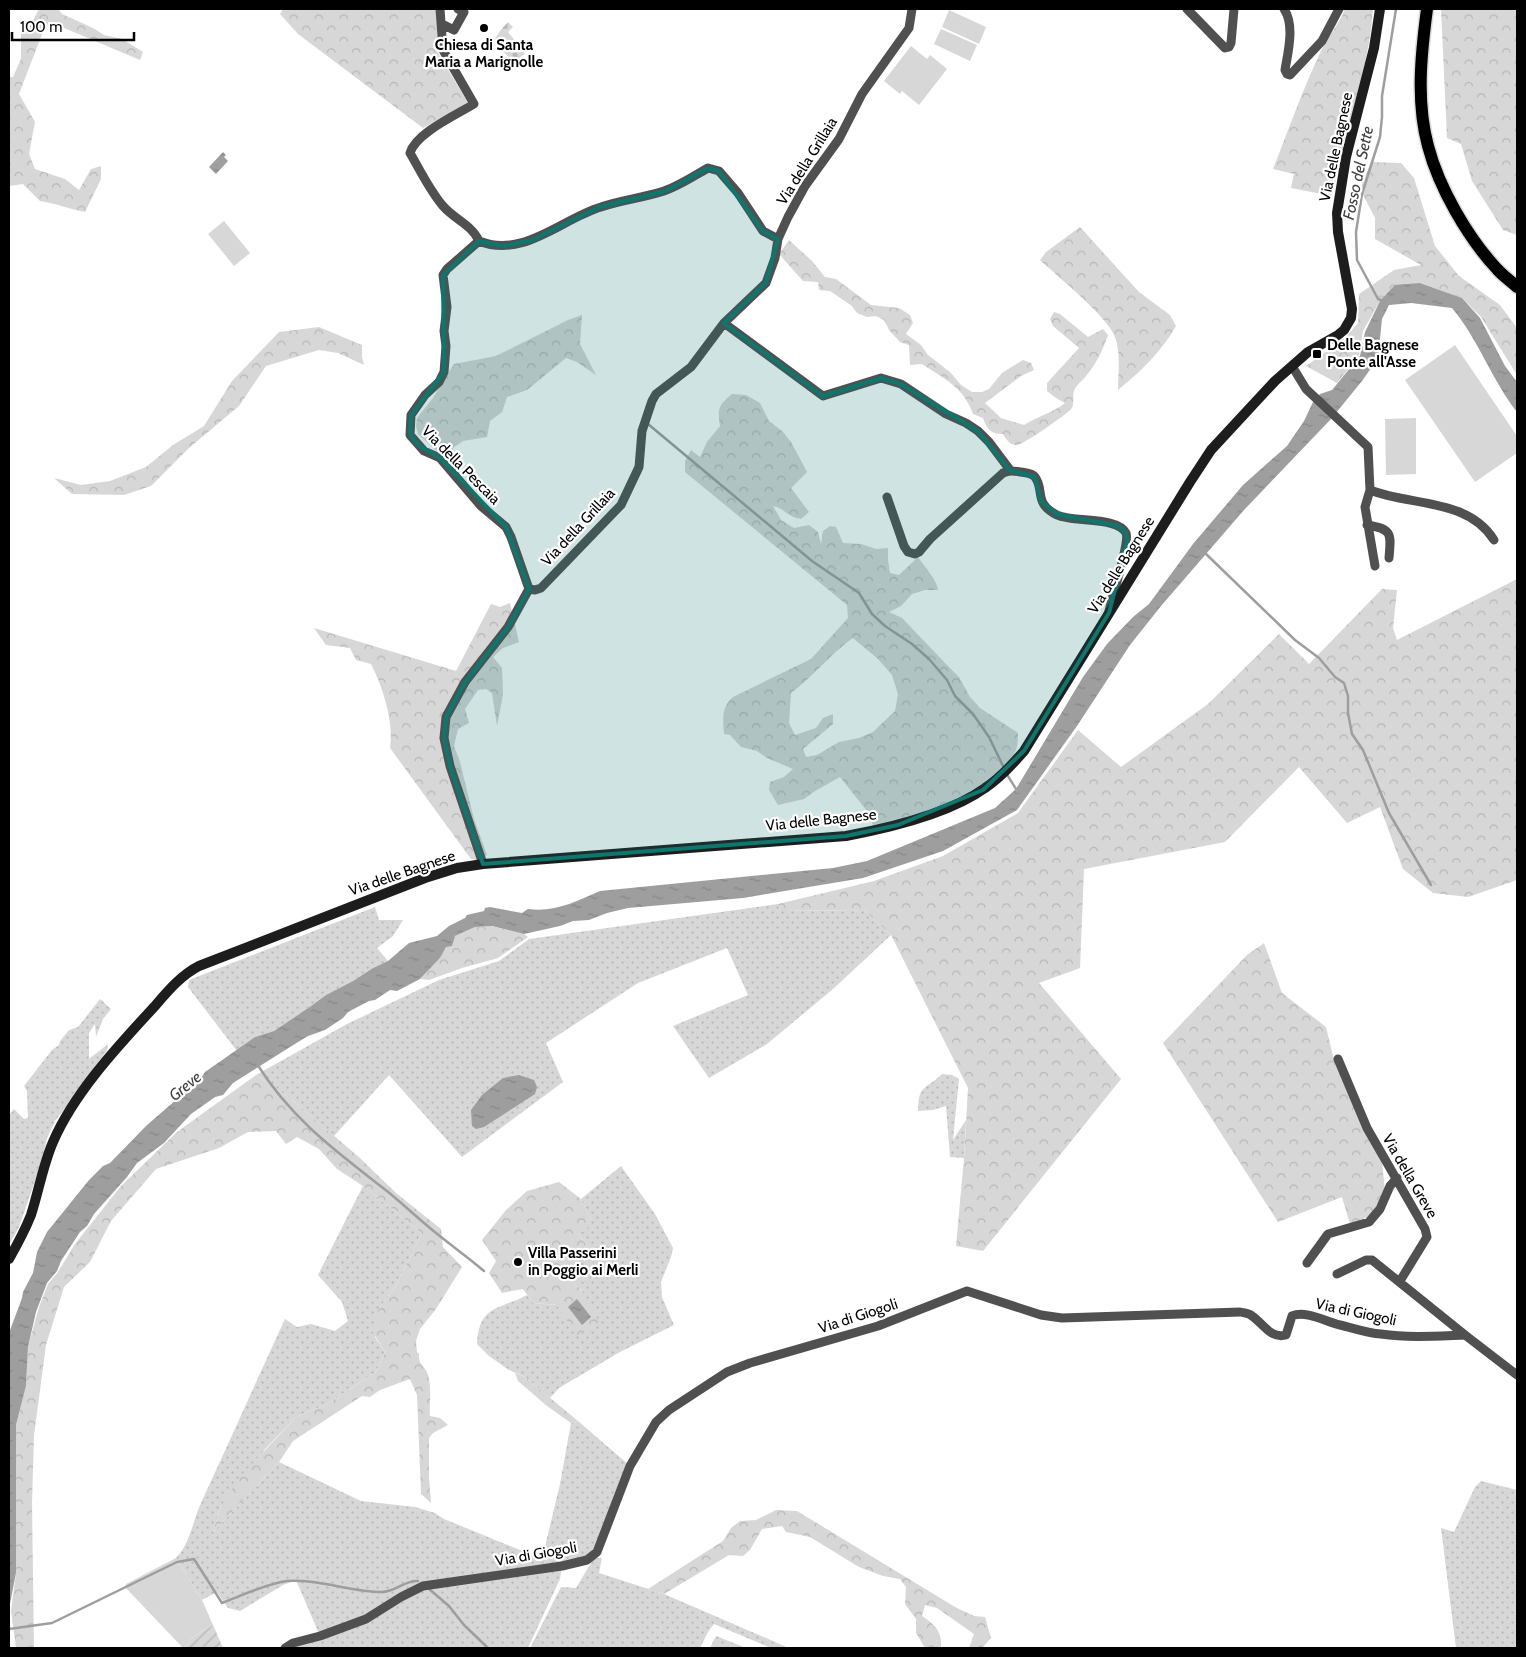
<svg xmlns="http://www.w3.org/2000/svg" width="1526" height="1657" viewBox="0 0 1526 1657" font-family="Cabin,sans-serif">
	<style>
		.grass { fill: url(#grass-dots) }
		.forest { fill: url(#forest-crowns); fill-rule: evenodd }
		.cemetery { fill: url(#cemetery-stones) }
		.garden { fill: url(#garden-furrows) }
		.pitch { fill: #d7d7d7 }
		.water { fill: url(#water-ripples) }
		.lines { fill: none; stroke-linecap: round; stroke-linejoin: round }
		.stream { stroke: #9e9e9e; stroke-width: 2.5 }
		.primary-casing { stroke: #dbdbdb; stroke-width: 15 }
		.street { stroke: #505050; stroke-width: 9 }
		.secondary { stroke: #1d1d1d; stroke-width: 10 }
		.primary { stroke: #000; stroke-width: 12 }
		.marked { fill: #0f766e; fill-opacity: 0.2; stroke: #0f766e; stroke-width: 4; stroke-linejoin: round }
		.poi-dot { fill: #000; stroke: #fff; stroke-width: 2 }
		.labels { text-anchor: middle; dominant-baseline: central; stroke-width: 4.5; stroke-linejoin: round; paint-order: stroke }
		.poi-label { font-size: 15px; font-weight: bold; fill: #000; stroke: #fff; text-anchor: start }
		.street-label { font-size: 15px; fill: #000; stroke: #fff }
		.water-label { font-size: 16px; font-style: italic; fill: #3f3f3f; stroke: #fff }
	</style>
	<defs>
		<pattern id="grass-dots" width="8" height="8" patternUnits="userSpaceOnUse" patternTransform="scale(1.25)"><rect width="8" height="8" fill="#d7d7d7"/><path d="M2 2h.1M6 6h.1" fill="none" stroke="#b7b7b7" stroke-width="1.8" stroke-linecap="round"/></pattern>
		<pattern id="forest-crowns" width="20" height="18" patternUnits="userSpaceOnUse" patternTransform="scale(1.25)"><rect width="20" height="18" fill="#d7d7d7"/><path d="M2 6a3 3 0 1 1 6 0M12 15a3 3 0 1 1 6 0" fill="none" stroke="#b7b7b7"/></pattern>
		<pattern id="cemetery-stones" width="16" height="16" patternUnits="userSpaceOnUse" patternTransform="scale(1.25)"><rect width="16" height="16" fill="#d7d7d7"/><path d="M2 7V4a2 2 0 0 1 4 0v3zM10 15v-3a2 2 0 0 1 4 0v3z" fill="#b7b7b7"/></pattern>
		<pattern id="garden-furrows" width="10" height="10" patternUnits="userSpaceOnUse" patternTransform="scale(1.25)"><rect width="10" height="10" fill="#d7d7d7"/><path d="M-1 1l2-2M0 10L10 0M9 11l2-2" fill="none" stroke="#b7b7b7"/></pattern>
		<pattern id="water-ripples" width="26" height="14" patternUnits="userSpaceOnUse" patternTransform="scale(1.25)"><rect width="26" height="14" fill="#9e9e9e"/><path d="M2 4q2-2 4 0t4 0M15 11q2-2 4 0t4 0" fill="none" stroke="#868686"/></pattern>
	</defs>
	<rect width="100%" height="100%" fill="#fff"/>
	<path class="grass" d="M 778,904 L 780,911 L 864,910 L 891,935 L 833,989 L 767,1044 L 709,1078 L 673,1026 L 748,995 L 727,948 L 638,983 L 546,1043 L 563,1082 L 462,1157 L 389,1075 L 334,1136 L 291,1099 L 256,1075 L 347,1024 L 439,980 L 499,961 L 529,939 Z
		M 375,907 L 379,920 L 403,920 L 393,936 L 377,948 L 388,961 L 373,968 L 353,981 L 326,995 L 311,1006 L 274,1031 L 255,1037 L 237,1051 L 188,987 L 189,980 Z
		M 100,999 L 111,1009 L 103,1019 L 96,1037 L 95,1024 L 89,1033 L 89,1059 L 108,1044 L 107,1051 L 95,1066 L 86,1082 L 55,1121 L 47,1138 L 42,1161 L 19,1227 L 9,1245 L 9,1115 L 14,1109 L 24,1119 L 28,1118 L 27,1091 L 24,1086 L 52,1050 L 59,1045 L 60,1041 L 69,1030 L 78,1027 Z
		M 942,1074 L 952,1075 L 959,1079 L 953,1140 L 966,1120 L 964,1158 L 950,1157 L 946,1106 L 933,1110 L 918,1111 C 918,1084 926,1090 942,1074 Z
		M 621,1166 L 655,1214 L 673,1248 L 671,1257 L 661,1282 L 662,1297 L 674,1325 L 620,1352 L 559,1388 L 550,1398 L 525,1377 L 509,1370 L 489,1356 L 477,1344 C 479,1305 499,1310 527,1295 L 533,1303 L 557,1305 L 577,1335 L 582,1291 L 575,1284 L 591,1250 L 578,1234 L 591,1220 L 581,1199 Z
		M 363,1186 L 422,1233 L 395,1287 L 378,1310 L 375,1337 L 385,1352 L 376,1372 L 327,1404 L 296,1417 L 266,1448 L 221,1506 L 213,1532 L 279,1462 L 361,1501 L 415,1507 L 435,1513 L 444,1519 L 542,1559 L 560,1484 L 571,1423 L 578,1421 L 630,1466 L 597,1552 L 562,1566 L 560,1579 L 528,1648 L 285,1648 L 320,1636 L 296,1580 L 283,1585 L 240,1611 L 228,1608 L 217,1592 L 202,1600 L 176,1558 C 190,1544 193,1520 201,1503 C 229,1442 257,1380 285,1319 L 297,1327 L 311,1324 L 335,1331 L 348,1321 L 342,1302 L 318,1275 Z
		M 1481,1481 L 1517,1490 L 1517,1648 L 1456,1648 L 1441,1528 L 1454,1532 L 1475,1487 Z
		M 594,1558 L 602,1558 L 599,1573 L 664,1594 L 789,1648 L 771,1648 L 714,1624 L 708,1632 L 700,1648 L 530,1648 L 561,1587 L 576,1588 Z
		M 716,1636 L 746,1648 L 710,1648 Z"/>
	<path class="forest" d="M 39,9 L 58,9 L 62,14 L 93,28 L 104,35 L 122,39 L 143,52 L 140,60 L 50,22 L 44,29 L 19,94 L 35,122 L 29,154 L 35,169 L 65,179 L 79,190 L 91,169 L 101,166 L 101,179 L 85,212 C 69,209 55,203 40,201 L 23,184 L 9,186 L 9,77 L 13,77 L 21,59 L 21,26 L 28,30 Z
		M 283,9 L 438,10 L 437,51 L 468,103 L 423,128 L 298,34 L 280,14 Z
		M 1345,9 L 1373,9 C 1370,55 1356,99 1344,144 C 1339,161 1336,179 1332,196 L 1291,188 L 1294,174 L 1273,169 C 1289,129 1303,88 1322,49 C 1329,35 1340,23 1345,9 Z
		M 1441,9 L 1517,9 L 1517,235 L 1503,230 L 1472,181 L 1461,144 L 1447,138 Z
		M 1371,162 L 1401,163 L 1414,178 L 1435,246 L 1459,276 L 1500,305 L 1517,328 L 1517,375 L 1481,317 L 1462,298 L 1420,283 L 1380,301 L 1363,331 L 1359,356 L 1337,383 L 1306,366 L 1346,337 L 1358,323 L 1359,294 L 1394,270 L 1421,265 L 1375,239 L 1375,218 L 1360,189 Z
		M 1080,227 L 1139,292 L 1170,315 L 1176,326 C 1162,351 1140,372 1118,390 C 1118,373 1121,353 1115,337 C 1107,316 1058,277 1040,260 L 1046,252 Z
		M 789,240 L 812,261 L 825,277 L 836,279 L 871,305 L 899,308 L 910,315 L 913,323 L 906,334 L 921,345 L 928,355 L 950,372 L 961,385 L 972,392 L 982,392 L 989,389 L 1002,373 L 1023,360 L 1031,363 L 1034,370 L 1021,376 L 985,403 L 1001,418 L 1024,425 C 1038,416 1052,413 1065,403 L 1056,398 L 1047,391 L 1047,383 L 1079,348 L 1053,326 L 1050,319 L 1054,312 L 1060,314 L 1088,337 L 1103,329 L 1108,335 C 1103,350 1096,364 1086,376 C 1083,380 1076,385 1074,391 C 1072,397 1075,404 1071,409 C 1067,414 1023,445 1017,445 C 1010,446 1006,439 1003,434 C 991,434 987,430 983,418 L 973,414 C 964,387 944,379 922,364 L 910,365 L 909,345 L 900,342 L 889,330 L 884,320 L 876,316 L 867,317 L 857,313 L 852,306 L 830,291 L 819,290 L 818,282 L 803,281 L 779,254 Z
		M 582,315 L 580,344 L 596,375 L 577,362 L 566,358 L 527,390 L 507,397 L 502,412 L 490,421 L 487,437 L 463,441 L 453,448 L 451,459 L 446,459 L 418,434 L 416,426 L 417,418 L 433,398 L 454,364 L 496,356 L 568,320 Z
		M 319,327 L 362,345 L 362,357 L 364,365 L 338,353 L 319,350 L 266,366 L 239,406 L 189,448 L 151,486 L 124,495 L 72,494 L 54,478 L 81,485 L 110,481 L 146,467 L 173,445 L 204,426 L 232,381 L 279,332 Z
		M 732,394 L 746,395 L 760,403 L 769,421 L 782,431 L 791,442 L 807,472 L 791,488 L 809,512 L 801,519 C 785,516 786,509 773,506 L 781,520 L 794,528 L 809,525 L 818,532 L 821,544 L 823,531 L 830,526 L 836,527 L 843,543 L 861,544 L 876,549 L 888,548 L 888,560 L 890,573 L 899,575 L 918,557 C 925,568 936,578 938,590 L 925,590 L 912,594 L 901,606 L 889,612 L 902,618 L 945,663 L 959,677 L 970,697 L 980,708 L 1018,733 C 1018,739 1018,747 1015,752 C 1012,760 1003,766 997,772 C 962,803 918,815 873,825 L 867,811 L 840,777 L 815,791 L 804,799 L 778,805 L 769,790 L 770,782 L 784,777 L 793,769 L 767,758 L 757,751 L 741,747 L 730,735 L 724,734 C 723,719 721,707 733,697 L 811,659 L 848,618 L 847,605 L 685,472 L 685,461 L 691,450 L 700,457 L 707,442 L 720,426 C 717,408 719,405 732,394 ZM 853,638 L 878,659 L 892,675 L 898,694 L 895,711 L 873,732 L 859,738 L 839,742 L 817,755 L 806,757 L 803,749 L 833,724 L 833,714 L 823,718 L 816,728 L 795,735 L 789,723 L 791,693 C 814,676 830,654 853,638 Z
		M 1517,579 L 1517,880 L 1468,897 L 1433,893 L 1403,869 L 1380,807 L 1347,823 L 1299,767 L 1225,842 L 1084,869 L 1080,968 L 1039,983 L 1121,1079 L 983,1251 L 956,1246 L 964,1158 L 968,1088 L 891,935 L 864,910 L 780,911 L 778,904 L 874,881 L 943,856 L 1018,813 L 1078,730 L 1121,767 L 1208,704 L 1279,634 L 1309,664 L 1382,589 L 1397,590 L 1393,628 L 1397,640 Z
		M 510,603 L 519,642 L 503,648 L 493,657 L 502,668 L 503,695 L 497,726 L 492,693 L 486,689 L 478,690 L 465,709 L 469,723 L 458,729 L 454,746 L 460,762 L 474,819 L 487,855 L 477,860 L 471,859 L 390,748 C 394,721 383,688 371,664 L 356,660 L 350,648 L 326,645 L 314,628 L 456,671 L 491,604 L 500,607 Z
		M 491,926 L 524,934 L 528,937 L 498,958 L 462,968 L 429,980 L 420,979 L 440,958 L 442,952 L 455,936 L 475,927 Z
		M 1264,943 L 1282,993 L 1326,1027 L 1333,1056 L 1382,1161 L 1385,1192 L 1370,1216 L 1350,1224 L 1342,1197 L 1278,1222 L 1163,1043 L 1247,955 Z
		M 256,1075 L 291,1099 L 360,1158 L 396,1193 L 441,1229 L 443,1247 L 462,1267 L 436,1309 L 420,1329 L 416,1341 L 417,1352 L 419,1354 C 418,1366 426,1366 428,1375 C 432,1388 429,1404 430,1416 L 440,1418 L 448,1425 L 433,1433 L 429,1438 L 429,1477 L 431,1503 L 421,1494 L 417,1395 L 410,1379 L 380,1390 L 370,1397 L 362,1396 L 293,1441 L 279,1462 L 213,1532 L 221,1506 L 240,1477 L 296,1417 L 327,1404 L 376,1372 L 385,1352 L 372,1331 L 378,1310 L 395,1287 L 422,1233 L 363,1186 L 337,1169 L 319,1149 L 297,1137 L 286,1144 L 276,1131 L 248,1132 L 219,1148 L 156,1169 L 111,1221 L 90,1262 L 64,1287 L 46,1345 L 34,1435 L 32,1503 L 34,1648 L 16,1648 L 11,1611 L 16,1573 L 16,1425 L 26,1386 L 28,1347 L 39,1307 L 48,1284 L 58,1272 L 75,1244 L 121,1186 L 177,1132 Z
		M 559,1182 L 581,1199 L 591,1220 L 587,1229 L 578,1234 L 591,1250 L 595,1278 L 575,1284 L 582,1291 L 599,1322 L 577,1336 L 557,1305 L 533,1303 L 523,1289 L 502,1293 L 489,1273 L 496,1261 L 482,1240 L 506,1210 L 527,1191 Z
		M 515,1373 L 525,1377 L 578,1421 L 571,1423 L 547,1406 L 518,1381 Z
		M 776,1510 L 797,1511 L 955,1607 L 974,1616 L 985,1617 L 991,1638 L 982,1648 L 969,1648 L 974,1634 L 937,1608 L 925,1605 L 922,1616 C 935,1625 942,1631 941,1648 L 925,1648 L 916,1633 L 916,1619 L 905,1604 L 906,1587 L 900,1579 L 883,1576 L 859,1567 L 810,1537 L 786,1532 L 782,1526 L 762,1529 L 750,1550 L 743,1556 L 729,1555 L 664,1594 L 648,1589 L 723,1541 L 731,1528 L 740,1521 L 756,1520 Z"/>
	<path class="cemetery" d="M 508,22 L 513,27 L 508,32 L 525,54 L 513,62 L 494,41 L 500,31 Z"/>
	<path class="garden" d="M 213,1625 L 223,1648 L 183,1648 L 194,1636 Z"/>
	<path class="pitch" d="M 949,10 L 986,27 L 979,44 L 942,27 Z
		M 941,29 L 977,45 L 970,61 L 934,44 Z
		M 911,46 L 927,59 L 930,55 L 947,69 L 919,105 L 902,91 L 900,94 L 884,81 Z
		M 224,221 L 250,253 L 234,266 L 208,234 Z
		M 1455,345 L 1517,436 L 1517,453 L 1475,482 L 1405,380 Z
		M 1416,418 L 1416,474 L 1386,475 L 1385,419 Z
		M 176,1558 L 202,1600 L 213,1625 L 194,1636 L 183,1648 L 125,1587 L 126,1584 Z"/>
	<path class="water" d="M 223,152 L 226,155 L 224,157 L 228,161 L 216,174 L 209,167 Z
		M 1420,283 L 1462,298 L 1480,318 L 1505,366 L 1517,382 L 1517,412 C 1492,380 1478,339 1452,308 L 1411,303 L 1389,305 L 1382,319 L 1378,358 L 1362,381 L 1331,419 L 1244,510 L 1161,606 L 1130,645 L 1077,726 L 1017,810 L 943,851 L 863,878 L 743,898 L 628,908 L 607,913 L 589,920 L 573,921 L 560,926 L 524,934 L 492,926 L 475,927 L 455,936 L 452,946 L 446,947 L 440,958 L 420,979 L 397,991 L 390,990 L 375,1000 L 369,1001 L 348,1012 L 343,1018 L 325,1030 L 308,1036 L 298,1042 L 233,1083 L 223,1095 L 215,1097 L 191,1114 L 164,1143 L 137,1163 L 127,1177 L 94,1214 L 87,1226 L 80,1232 L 61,1261 L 57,1271 L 47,1283 L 36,1312 L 28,1347 L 26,1386 L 16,1425 L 16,1573 L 9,1609 L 9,1333 L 22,1298 L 23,1292 L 33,1273 L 37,1252 L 47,1232 L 89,1180 L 103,1166 L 110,1163 L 146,1126 L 201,1078 L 205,1072 L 255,1037 L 274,1031 L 311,1006 L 326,995 L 353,981 L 373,968 L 388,961 L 409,943 L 437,936 L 449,926 L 465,918 L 467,915 L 484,911 L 485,908 L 490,907 L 522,913 L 528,909 C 554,913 577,901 600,891 L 833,868 L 867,861 L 995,808 L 1016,789 L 1083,677 L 1107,644 L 1133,617 L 1149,604 L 1193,544 L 1243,485 L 1287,446 L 1304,421 L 1313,402 L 1320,394 L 1332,390 L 1360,356 L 1365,332 L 1380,301 L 1395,285 Z
		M 519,1075 L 534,1080 L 537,1087 L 535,1094 L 484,1127 L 476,1129 L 472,1126 L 471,1110 L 482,1095 L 503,1078 Z
		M 577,1299 L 591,1317 L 582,1325 L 568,1307 Z"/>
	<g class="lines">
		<path class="stream" d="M 1384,301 L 1378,299 L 1357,260 L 1356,232 L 1362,194 L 1380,137 L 1382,117 L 1382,96 L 1396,9
			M 648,424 L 812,561 L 859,593 L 872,614 L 885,626 L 912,644 L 929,659 L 947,680 L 955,696 L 973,714 L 989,737 L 1004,768
			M 1205,553 L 1295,640 L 1319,658 L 1335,677 L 1344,683 L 1348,696 L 1348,713 L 1352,734 L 1363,750 L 1389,813 L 1431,885
			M 1006,773 L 1018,792
			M 257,1064 C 292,1120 337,1152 387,1191 C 404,1205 420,1220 436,1233 C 452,1246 469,1258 484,1271
			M 428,1588 L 449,1606 L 464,1625 L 488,1648
			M 9,1629 L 52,1623 L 177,1562 L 194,1559 L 222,1603 C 240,1596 268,1583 287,1581 C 319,1579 351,1592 382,1592 C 396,1592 404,1580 418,1581"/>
		<defs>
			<path id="primary" d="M 1427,9 C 1421,54 1416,102 1428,146 C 1439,188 1468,238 1497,269 C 1503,276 1511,281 1517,287"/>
		</defs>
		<use href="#primary" class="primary-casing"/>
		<path class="street" d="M 440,9 L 443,50 L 474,104 C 456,115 416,133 410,153 C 420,170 430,191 443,206 C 454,219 472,225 479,241 L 447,269 L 443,275 L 447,307 L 444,331 L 446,346 L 444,372 L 439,382 L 425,395 L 411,415 L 410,435 L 424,451 L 440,458 L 481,506 L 506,527 L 511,537 L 529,589 L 508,627 L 465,682 L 446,717 L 444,738 L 450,766 L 483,864
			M 1187,9 L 1225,48 L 1229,47 L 1231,43 L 1234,9
			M 1284,9 C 1295,25 1288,52 1285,70 L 1287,74 L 1290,75 L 1322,41 L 1339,9
			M 442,24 L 454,30 L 464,12 L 458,9
			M 479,241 C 523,259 561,219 601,207 C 621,200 643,198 664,191 C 679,186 694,176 708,168 L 719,171 L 738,193 L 763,231 L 778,239
			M 724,323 L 823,396 L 881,378 L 901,384 L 946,414 L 966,423 L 978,431 L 989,442 L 1010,470
			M 1292,366 L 1306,389 L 1368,447 L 1370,490 L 1365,507 L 1375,566
			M 1370,490 C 1410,506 1468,498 1494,540
			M 887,497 L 904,546 L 908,552 L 915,554 L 919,552 L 930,539 L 1003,473 C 1010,470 1014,471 1021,472 C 1026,473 1032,473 1035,477 C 1045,490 1033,503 1057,515 C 1074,523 1117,516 1126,533 C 1130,542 1112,597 1109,611
			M 1367,525 C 1393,529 1391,534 1389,558
			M 529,589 L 535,590 L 541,588 L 621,505 L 639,467 L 642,431 L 652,401 L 656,394 L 691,367 L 724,323 L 766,283 L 775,258 L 778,239 L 788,217 L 805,186 L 839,139 L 862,94 L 909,28 L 912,9
			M 1338,1059 L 1367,1128 L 1425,1229 L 1427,1237 L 1400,1281
			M 1307,1263 L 1328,1234 L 1369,1222 L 1380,1209 L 1390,1186 L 1397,1178
			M 1337,1274 L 1366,1260 L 1372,1260 L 1465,1335
			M 285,1648 L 293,1643 L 320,1636 L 366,1619 L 401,1597 L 423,1586 L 562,1566 L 587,1560 L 597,1552 L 630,1466 L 656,1422 L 669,1410 L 727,1372 L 750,1363 L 878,1326 L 967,1291 L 1041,1315 L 1062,1318 L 1240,1312 C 1244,1313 1249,1313 1252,1316 C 1264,1324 1270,1339 1286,1335 L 1292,1316 C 1306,1310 1326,1322 1340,1325 C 1353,1328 1367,1333 1381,1334 C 1409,1338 1437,1336 1465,1335 L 1517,1375"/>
		<path class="secondary" d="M 9,1259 C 17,1245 25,1230 31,1215 C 39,1190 43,1165 53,1142 C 74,1093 118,1046 154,1007 C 167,992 181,975 199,966 L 425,878 L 457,868 L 483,864 L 846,836 C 889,828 949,814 985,788 C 1000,778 1012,765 1024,751 L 1190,482 L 1211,450 L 1275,381 L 1308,352 L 1338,335 L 1344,330 L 1351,318 L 1352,309 L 1338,232 L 1337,213 L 1346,157 L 1374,48 L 1380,9"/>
		<use href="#primary" class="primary"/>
	</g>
	<path class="marked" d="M 708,168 L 719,171 L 763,231 L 778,239 L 766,283 L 724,323 L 823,396 L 881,378 L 901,384 L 978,431 L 1010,470 L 1035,477 L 1041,501 L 1057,514 L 1119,526 L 1126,533 L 1127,543 L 1109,613 L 1024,751 L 983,790 L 898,825 L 846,836 L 483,864 L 450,766 L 444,738 L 446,717 L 465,682 L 508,627 L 529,589 L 506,527 L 440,458 L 418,445 L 410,435 L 411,415 L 444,372 L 443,275 L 479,241 L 503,246 L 532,240 L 599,207 L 665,191 Z"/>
	<g class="poi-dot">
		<circle cx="484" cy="28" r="5"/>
		<rect x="1312" y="349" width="10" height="10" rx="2.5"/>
		<circle cx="518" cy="1262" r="5"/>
	</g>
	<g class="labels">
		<g class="poi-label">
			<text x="484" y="45" text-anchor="middle">Chiesa di Santa<tspan x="484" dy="17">Maria a Marignolle</tspan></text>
			<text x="1327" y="345">Delle Bagnese<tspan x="1327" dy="17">Ponte all'Asse</tspan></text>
			<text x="528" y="1253">Villa Passerini<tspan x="528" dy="17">in Poggio ai Merli</tspan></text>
		</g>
		<g class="street-label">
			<text transform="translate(1336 147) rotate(-78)">Via delle Bagnese</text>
			<text transform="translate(807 161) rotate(-58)">Via della Grillaia</text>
			<text transform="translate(461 465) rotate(45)">Via della Pescaia</text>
			<text transform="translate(578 527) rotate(-47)">Via della Grillaia</text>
			<text transform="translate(1121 565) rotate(-58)">Via delle Bagnese</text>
			<text transform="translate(821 820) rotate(-6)">Via delle Bagnese</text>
			<text transform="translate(402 873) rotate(-19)">Via delle Bagnese</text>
			<text transform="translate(1410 1176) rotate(60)">Via della Greve</text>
			<text transform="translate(1356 1312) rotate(12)">Via di Giogoli</text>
			<text transform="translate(858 1316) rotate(-18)">Via di Giogoli</text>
			<text transform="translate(536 1554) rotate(-10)">Via di Giogoli</text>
		</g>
		<g class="water-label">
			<text transform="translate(1358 173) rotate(-78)">Fosso del Sette</text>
			<text transform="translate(185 1086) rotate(-39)">Greve</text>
		</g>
	</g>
	<rect width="1526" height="1657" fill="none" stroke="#000000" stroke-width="20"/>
	<path d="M12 32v8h122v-8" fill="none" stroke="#000000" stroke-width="2.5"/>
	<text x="20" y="32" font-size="15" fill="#000000" stroke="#ffffff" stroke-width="4" paint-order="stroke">100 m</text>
</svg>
